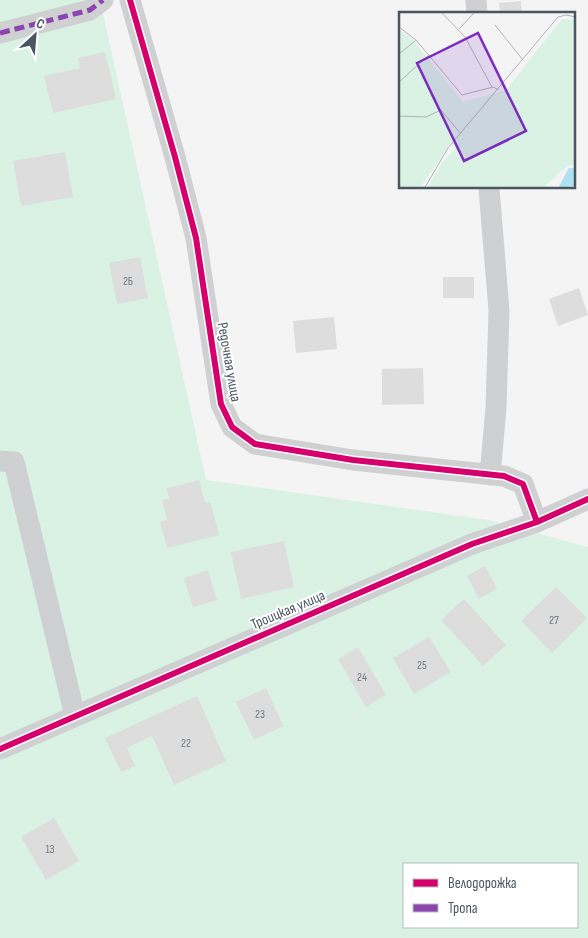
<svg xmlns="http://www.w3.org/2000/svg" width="588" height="938" viewBox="0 0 588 938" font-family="'Sofia Sans Condensed',sans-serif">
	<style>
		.green { fill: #d9f2e3; fill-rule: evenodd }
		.building { fill: #ddddde }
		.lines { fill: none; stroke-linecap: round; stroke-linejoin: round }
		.minor { stroke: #ced0d2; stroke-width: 21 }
		.quiet { stroke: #8e44ad; stroke-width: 5; stroke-dasharray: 10 5; stroke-linecap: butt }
		.cycleway-casing { stroke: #fff; stroke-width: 9 }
		.cycleway { stroke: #d6006c; stroke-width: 6 }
		.labels { text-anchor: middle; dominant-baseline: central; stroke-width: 4; stroke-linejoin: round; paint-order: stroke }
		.number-label { font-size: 12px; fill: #707881 }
		.street-label { font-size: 15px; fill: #4a5661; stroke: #fff }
		.inset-road { fill: none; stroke: #b0b5b9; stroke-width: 1 }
		.view { fill: #7b2cbf; fill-opacity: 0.15; stroke: #7b2cbf; stroke-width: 2.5 }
		.inset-edge { fill: none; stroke: #4a5661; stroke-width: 2.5 }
	</style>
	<rect width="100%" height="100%" fill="#f4f4f4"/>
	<path class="green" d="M 0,0 L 100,0 L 206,480 L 488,520 L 588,547 L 588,938 L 0,938 ZM 404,864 L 577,864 L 577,927 L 404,927 Z"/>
	<path class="building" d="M 521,1 L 522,14 L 500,14 L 499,3 Z
		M 105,52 L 116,99 L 53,113 L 44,76 L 80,68 L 78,58 Z
		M 65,152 L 73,197 L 21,206 L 13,161 Z
		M 140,257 L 148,298 L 117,304 L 109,263 Z
		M 443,277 L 474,277 L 474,298 L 443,298 Z
		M 579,288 L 588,315 L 558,326 L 549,299 Z
		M 334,317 L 337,349 L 296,353 L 293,321 Z
		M 423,368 L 424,404 L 382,405 L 382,369 Z
		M 199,480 L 205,502 L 211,503 L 219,535 L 167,548 L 160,522 L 167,520 L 162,500 L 169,499 L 167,488 Z
		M 284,541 L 294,587 L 241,599 L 231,552 Z
		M 485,566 L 497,589 L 479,599 L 467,576 Z
		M 208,570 L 217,600 L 193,607 L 184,578 Z
		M 556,587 L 587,618 L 552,653 L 521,621 Z
		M 464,599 L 506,645 L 483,666 L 441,620 Z
		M 429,637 L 451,672 L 414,694 L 393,658 Z
		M 358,647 L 386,695 L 366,707 L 338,659 Z
		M 266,688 L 283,726 L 254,740 L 236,702 Z
		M 197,696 L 226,761 L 174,785 L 152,736 L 127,748 L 135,766 L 121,772 L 105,738 Z
		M 54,818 L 79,861 L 46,880 L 21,837 Z"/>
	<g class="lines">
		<path class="minor" d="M 130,0 L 175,157 L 196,238 L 221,404 L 232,427 L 255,444 L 353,460 L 504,476 L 523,484 L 537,522
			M 476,0 L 477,14
			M 0,33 L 90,10 L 103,0
			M 489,188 L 499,311 L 496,408 L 490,475
			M 0,461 L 14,462 L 75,716
			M 0,749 L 472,544 L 537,522 L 588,499"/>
		<path class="quiet" d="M 0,33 L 90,10 L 103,0"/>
		<defs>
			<path id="cycleway" d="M 130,0 L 175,157 L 196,238 L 221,404 L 232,427 L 255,444 L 353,460 L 504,476 L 523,484 L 537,522
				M 0,749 L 472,544 L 537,522 L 588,499"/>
		</defs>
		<use href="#cycleway" class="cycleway-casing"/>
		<use href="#cycleway" class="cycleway"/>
	</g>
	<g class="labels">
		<g class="number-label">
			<text x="128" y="281">2Б</text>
			<text x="554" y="620">27</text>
			<text x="422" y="665">25</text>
			<text x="362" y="677">24</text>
			<text x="260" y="714">23</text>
			<text x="186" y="743">22</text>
			<text x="50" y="849">13</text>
		</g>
		<g class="street-label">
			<text transform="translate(229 362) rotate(80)">Редочная улица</text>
			<text transform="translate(288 610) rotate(-23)">Троицкая улица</text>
		</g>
	</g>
	<g transform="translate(399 12)">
		<rect width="176" height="176" fill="#f4f4f4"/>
		<path d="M 163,7 L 176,8 L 176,153 L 168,154 L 144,176 L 28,176 L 43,151 L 57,136 L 51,132 L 21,176 L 0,176 L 0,18 L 12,26 L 64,90 L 107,78 Z" fill="#d9f2e3"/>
		<path d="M 170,156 L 176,156 L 176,174 L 159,176 Z" fill="#aee2f0"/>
		<path class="inset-road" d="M 42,0 L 66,25 L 93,75M 96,13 L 124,48M 0,15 L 17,28 L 63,83 L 94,75 L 100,78M 60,17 L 76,0M 0,42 L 17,28M 0,70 L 30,43M 0,104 L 27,105 L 42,98 L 62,122M 25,177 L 49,136 L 159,5 L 167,3 L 177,5"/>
		<path class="view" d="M 79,21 L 127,119 L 65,149 L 18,51 Z"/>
		<rect width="176" height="176" class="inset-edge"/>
	</g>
	<rect x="403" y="863" width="175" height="65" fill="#ffffff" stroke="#b7bbc0"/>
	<rect x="413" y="879" width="25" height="8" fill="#d6006c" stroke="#b7bbc0"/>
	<text x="448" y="888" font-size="15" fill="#4a5661">Велодорожка</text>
	<rect x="413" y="904" width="25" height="8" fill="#8e44ad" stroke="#b7bbc0"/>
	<text x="448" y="913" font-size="15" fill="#4a5661">Тропа</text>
	<g transform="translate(35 35) rotate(26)" stroke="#ffffff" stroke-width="4" paint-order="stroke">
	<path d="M0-4L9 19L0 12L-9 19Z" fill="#4a5661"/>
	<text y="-8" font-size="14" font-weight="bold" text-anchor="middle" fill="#4a5661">С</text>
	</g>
</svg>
